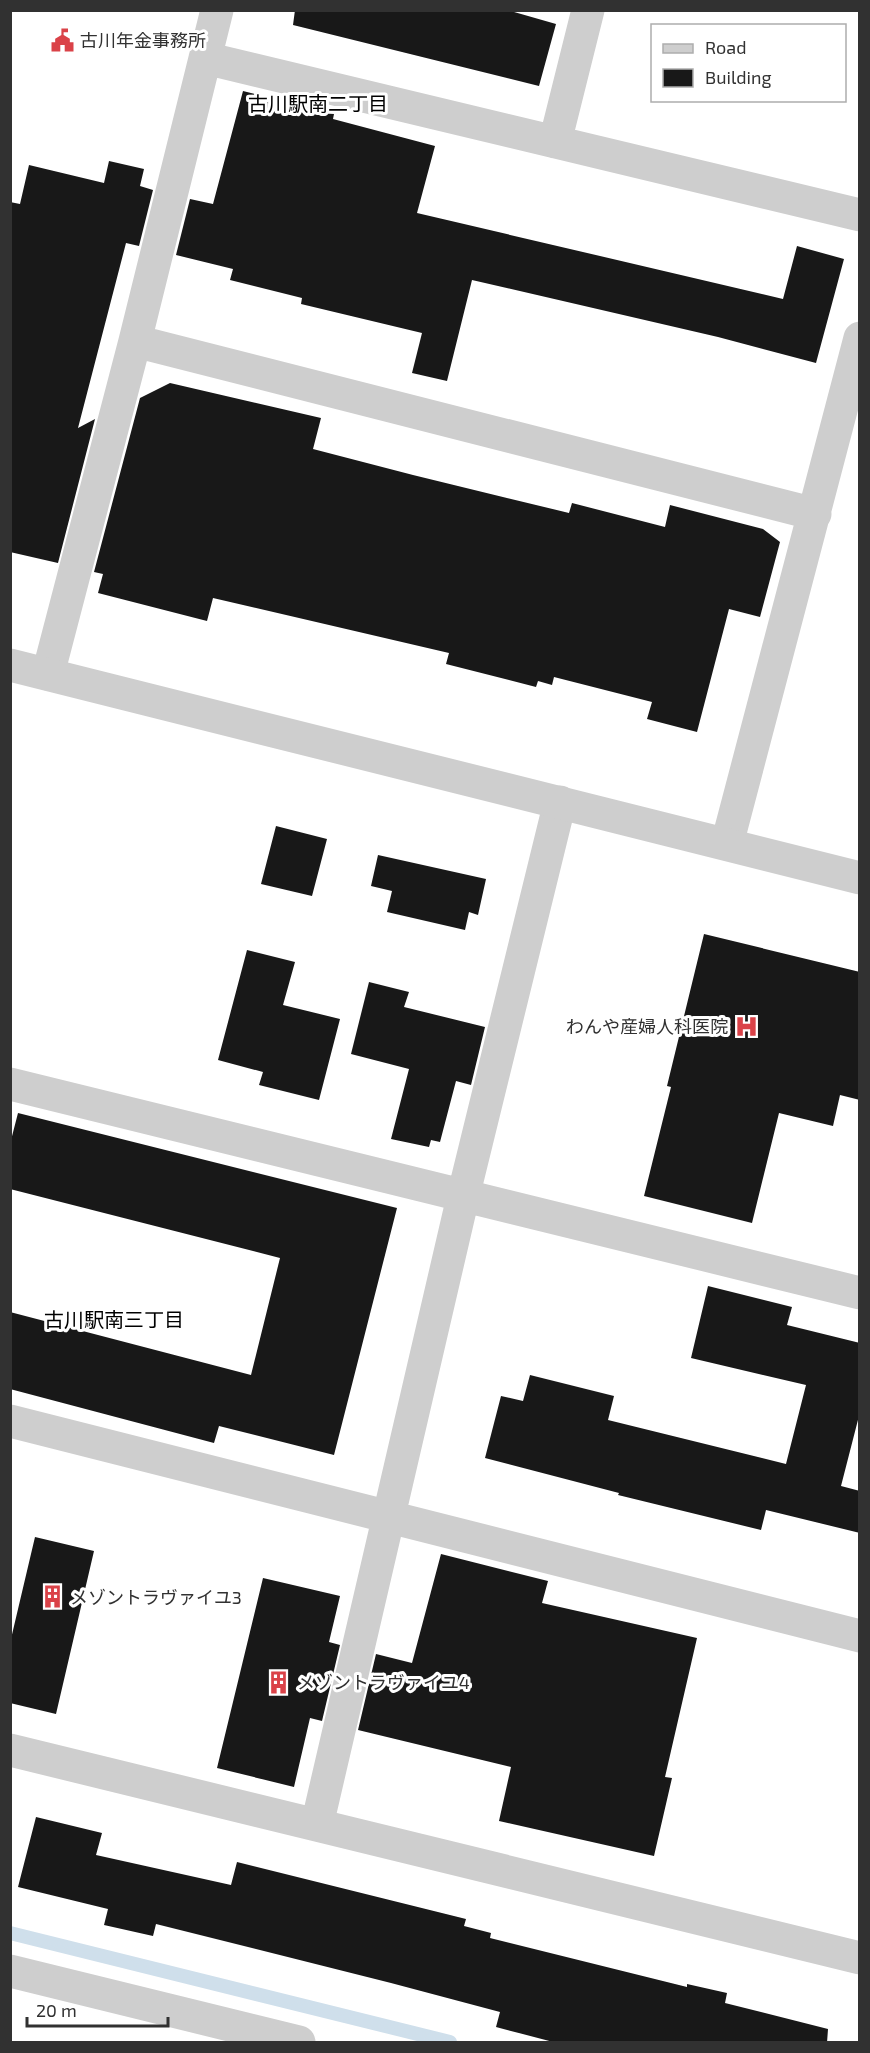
<svg xmlns="http://www.w3.org/2000/svg" width="870" height="2053" viewBox="0 0 870 2053" font-family="'Exo 2','Noto Sans JP',sans-serif">
	<style>
		.lines { fill: none; stroke-linecap: round; stroke-linejoin: round }
		.stream { stroke: #cfdfeb; stroke-width: 14 }
		.building { fill: #181818 }
		.minor { stroke: #cecece; stroke-width: 33 }
		.tertiary { stroke: #cecece; stroke-width: 33 }
		.labels { text-anchor: middle; dominant-baseline: central; stroke-width: 6; stroke-linejoin: round; paint-order: stroke }
		.poi-label { font-size: 18px; fill: #313131; stroke: #fff; text-anchor: start }
		.neighbourhood-label { font-size: 20px; fill: #000; stroke: #fff }
	</style>
	<rect width="100%" height="100%" fill="#fff"/>
	<g class="lines">
		<path class="stream" d="M 10,1933 L 450,2042"/>
	</g>
	<path class="building" d="M 295,10 L 507,10 L 556,24 L 539,86 L 293,25 Z
		M 243,91 L 334,114 L 333,119 L 435,146 L 417,213 L 783,299 L 797,246 L 844,259 L 816,363 L 718,337 L 472,280 L 447,381 L 412,373 L 422,333 L 301,304 L 302,298 L 230,280 L 233,269 L 176,255 L 190,199 L 213,204 Z
		M 109,161 L 144,169 L 140,186 L 153,190 L 139,246 L 126,243 L 78,428 L 95,419 L 58,563 L 10,552 L 10,202 L 20,204 L 29,165 L 104,183 Z
		M 170,383 L 321,418 L 313,449 L 413,475 L 569,513 L 572,503 L 665,527 L 670,505 L 763,529 L 780,542 L 760,617 L 729,609 L 697,732 L 647,719 L 652,702 L 554,677 L 552,685 L 538,681 L 536,687 L 446,664 L 449,653 L 213,598 L 207,621 L 98,593 L 103,574 L 94,572 L 140,398 Z
		M 276,826 L 327,839 L 312,896 L 261,884 Z
		M 378,855 L 486,879 L 478,915 L 469,912 L 465,930 L 387,912 L 392,891 L 371,886 Z
		M 704,934 L 860,972 L 860,1100 L 840,1095 L 833,1126 L 779,1113 L 752,1223 L 644,1196 L 671,1087 L 667,1086 Z
		M 247,950 L 295,962 L 283,1005 L 340,1019 L 319,1100 L 259,1085 L 263,1072 L 218,1060 Z
		M 369,982 L 409,992 L 404,1007 L 485,1027 L 471,1085 L 456,1081 L 440,1142 L 431,1140 L 429,1147 L 391,1139 L 409,1069 L 351,1054 Z
		M 18,1113 L 397,1208 L 334,1455 L 219,1426 L 214,1443 L 10,1389 L 10,1312 L 251,1375 L 280,1258 L 10,1189 L 10,1144 Z
		M 708,1286 L 792,1307 L 787,1325 L 860,1343 L 860,1412 L 841,1486 L 860,1491 L 860,1533 L 766,1510 L 761,1530 L 618,1495 L 619,1493 L 485,1458 L 501,1396 L 523,1401 L 530,1375 L 614,1396 L 608,1420 L 786,1464 L 806,1385 L 691,1358 Z
		M 35,1537 L 94,1551 L 56,1714 L 10,1703 L 10,1643 Z
		M 441,1554 L 548,1581 L 542,1603 L 697,1638 L 665,1777 L 672,1778 L 654,1856 L 499,1821 L 511,1767 L 358,1730 L 376,1654 L 412,1663 Z
		M 263,1578 L 340,1596 L 329,1642 L 340,1645 L 322,1721 L 310,1718 L 294,1787 L 217,1768 Z
		M 36,1817 L 102,1833 L 96,1855 L 231,1885 L 237,1862 L 466,1919 L 464,1926 L 491,1933 L 490,1938 L 687,1987 L 687,1984 L 727,1993 L 725,2003 L 828,2029 L 827,2043 L 557,2043 L 496,2027 L 500,2012 L 391,1983 L 156,1924 L 153,1936 L 104,1925 L 108,1909 L 18,1887 Z"/>
	<g class="lines">
		<path class="minor" d="M 205,58 L 860,215
			M 555,142 L 588,10
			M 135,341 L 815,514
			M 48,674 L 135,341 L 217,10
			M 727,844 L 860,338
			M 10,1084 L 860,1293
			M 10,1421 L 860,1636
			M 10,1750 L 860,1958
			M 317,1825 L 463,1197 L 560,802
			M 10,1971 L 299,2042"/>
		<path class="tertiary" d="M 10,665 L 860,878"/>
	</g>
	<defs>
		<symbol id="civic-bare" viewBox="-9 -9 18 18"><path d="M-.6-6.5H3V-4.5H.6V-3L4-1V1h2V6H-6V1h2V-1L-.6-3ZM-1.2 2.5V6h2.4V2.5Z" fill="#da4248" stroke="#fff" stroke-width="2.5" paint-order="stroke"/></symbol>
		<symbol id="hospital-bare" viewBox="-9 -9 18 18"><path d="M-5-5h3v3.5h4V-5h3V5h-3V1.5h-4V5h-3Z" fill="#da4248" stroke="#fff" stroke-width="2.5" paint-order="stroke"/></symbol>
		<symbol id="building-bare" viewBox="-9 -9 18 18"><path d="M-4-6H4V6H1V3H-1V6H-4ZM-2.5-4.3h1.7v1.8h-1.7ZM.8-4.3h1.7v1.8H.8ZM-2.5-1h1.7V.8h-1.7ZM.8-1h1.7V.8H.8Z" fill="#da4248" stroke="#fff" stroke-width="2.5" paint-order="stroke"/></symbol>
	</defs>
	<g fill-rule="evenodd">
		<use href="#civic-bare" x="46" y="24" width="33" height="33"/>
		<use href="#hospital-bare" x="730" y="1010" width="33" height="33"/>
		<use href="#building-bare" x="36" y="1580" width="33" height="33"/>
		<use href="#building-bare" x="262" y="1666" width="33" height="33"/>
	</g>
	<g class="labels">
		<g class="poi-label">
			<text x="80" y="40">古川年金事務所</text>
			<text x="728" y="1026" text-anchor="end">わんや産婦人科医院</text>
			<text x="70" y="1597">メゾントラヴァイユ3</text>
			<text x="297" y="1682">メゾントラヴァイユ4</text>
		</g>
		<g class="neighbourhood-label">
			<text x="318" y="103">古川駅南二丁目</text>
			<text x="114" y="1319">古川駅南三丁目</text>
		</g>
	</g>
	<rect width="870" height="2053" fill="none" stroke="#313131" stroke-width="24"/>
	<rect x="651" y="24" width="195" height="78" fill="#ffffff" stroke="#adadad" stroke-width="1.5"/>
	<rect x="663" y="44" width="30" height="9" fill="#cecece" stroke="#adadad" stroke-width="1.5"/>
	<text x="705" y="54" font-size="18" fill="#313131">Road</text>
	<rect x="663" y="69" width="30" height="18" fill="#181818" stroke="#adadad" stroke-width="1.5"/>
	<text x="705" y="84" font-size="18" fill="#313131">Building</text>
	<path d="M27 2017v9h141v-9" fill="none" stroke="#313131" stroke-width="3"/>
	<text x="36" y="2017" font-size="18" fill="#313131" stroke="#ffffff" stroke-width="4.5" paint-order="stroke">20 m</text>
</svg>
